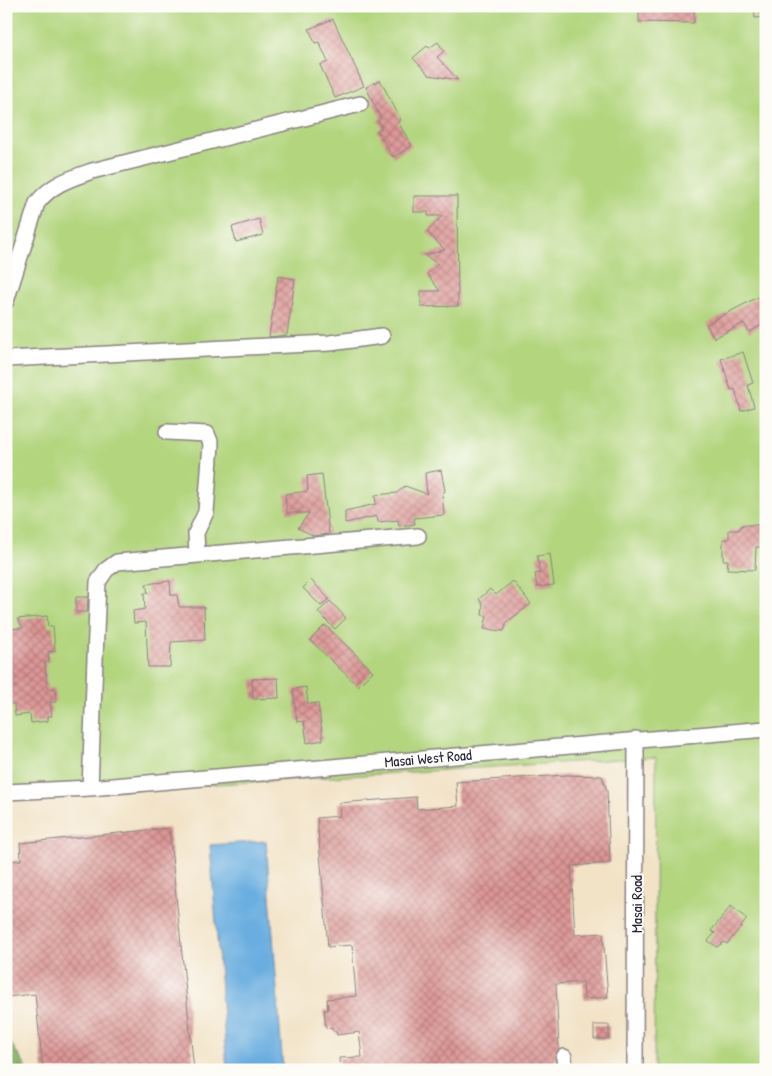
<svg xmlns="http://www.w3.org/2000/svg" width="772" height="1076" viewBox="0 0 772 1076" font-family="'Patrick Hand',sans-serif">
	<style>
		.forest { fill: url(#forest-firs); stroke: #586c54 }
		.green { fill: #b2d57e; stroke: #6a7c5c }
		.water { fill: #6baee0; stroke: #46688e }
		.building { fill: url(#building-cross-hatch) }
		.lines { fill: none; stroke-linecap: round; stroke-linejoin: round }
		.minor-casing { stroke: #8a8281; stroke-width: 18 }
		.minor { stroke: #fff; stroke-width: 15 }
		.labels { text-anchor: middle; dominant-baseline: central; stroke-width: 4; stroke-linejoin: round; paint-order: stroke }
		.street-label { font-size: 15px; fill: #22223b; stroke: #fdfcf7 }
	</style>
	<defs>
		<pattern id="forest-firs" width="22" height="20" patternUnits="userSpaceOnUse" patternTransform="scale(1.25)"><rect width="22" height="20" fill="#8db66d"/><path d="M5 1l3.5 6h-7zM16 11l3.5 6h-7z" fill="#73945b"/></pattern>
		<pattern id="building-cross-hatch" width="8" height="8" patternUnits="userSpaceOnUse" patternTransform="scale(1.25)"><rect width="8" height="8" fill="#dc9694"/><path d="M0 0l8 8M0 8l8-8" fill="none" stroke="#b27a7a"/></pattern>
	</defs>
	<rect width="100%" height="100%" fill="#fdfcf7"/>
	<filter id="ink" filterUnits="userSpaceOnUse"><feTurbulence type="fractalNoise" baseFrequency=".02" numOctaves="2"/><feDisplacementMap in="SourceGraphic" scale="10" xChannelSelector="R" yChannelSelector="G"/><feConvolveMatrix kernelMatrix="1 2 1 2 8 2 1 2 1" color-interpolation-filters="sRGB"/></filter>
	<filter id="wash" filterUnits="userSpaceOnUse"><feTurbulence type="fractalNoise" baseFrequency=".0096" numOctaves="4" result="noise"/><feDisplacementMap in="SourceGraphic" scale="20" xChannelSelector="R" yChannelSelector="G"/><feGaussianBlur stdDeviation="1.12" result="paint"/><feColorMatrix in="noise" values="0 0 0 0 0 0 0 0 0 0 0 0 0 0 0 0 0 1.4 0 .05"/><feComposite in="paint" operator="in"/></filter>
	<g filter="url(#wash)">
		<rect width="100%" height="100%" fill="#f2e3c7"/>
		<path class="forest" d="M 6,1036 L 28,1070 L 6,1070 Z"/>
		<path class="green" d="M 6,6 L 766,6 L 766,1070 L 654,1070 L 656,757 L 6,797 Z"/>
		<path class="water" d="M 266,841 L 283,1070 L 227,1070 L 210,845 Z"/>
		<g id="blocks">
			<path class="building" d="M 639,6 L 694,6 L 694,23 L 639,22 Z
				M 754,6 L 764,6 L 766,17 L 755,18 Z
				M 333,19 L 364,86 L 335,98 L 320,65 L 328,62 L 319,42 L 315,43 L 309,29 Z
				M 438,42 L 444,51 L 437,57 L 458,80 L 429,75 L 413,58 L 427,46 L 429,48 Z
				M 380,80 L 401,120 L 398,122 L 412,146 L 393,157 L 377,131 L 382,128 L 378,121 L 381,119 L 366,87 Z
				M 414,196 L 457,196 L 458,306 L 421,307 L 421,291 L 440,291 L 427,274 L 438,264 L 424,255 L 445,250 L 427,232 L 442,216 L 428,216 L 428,212 L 414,212 Z
				M 259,219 L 263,235 L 236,242 L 232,227 Z
				M 278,276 L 295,279 L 287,335 L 269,337 Z
				M 766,293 L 766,323 L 749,332 L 744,323 L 714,338 L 706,324 Z
				M 743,352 L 753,383 L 748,385 L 754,407 L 741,411 L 735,389 L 731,390 L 721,359 Z
				M 441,470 L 445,491 L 442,494 L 444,515 L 414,518 L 415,524 L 399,526 L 398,520 L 378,522 L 377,516 L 345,523 L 345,511 L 376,504 L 375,495 L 397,493 L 405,486 L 427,494 L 425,473 Z
				M 322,474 L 329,534 L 314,536 L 298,528 L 309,513 L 287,513 L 285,494 L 308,491 L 307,476 Z
				M 742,525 L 766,525 L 766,547 L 756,547 L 755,570 L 727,569 L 728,560 L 723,560 L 723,539 L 729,539 L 729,530 L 739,530 Z
				M 550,554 L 554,585 L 537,587 L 535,574 L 540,573 L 537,556 Z
				M 311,580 L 329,599 L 321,606 L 303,588 Z
				M 170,581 L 171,595 L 177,595 L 179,607 L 204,607 L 205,640 L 171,642 L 170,667 L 148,667 L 146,622 L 134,623 L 133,611 L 145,609 L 144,593 L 148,593 L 146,584 Z
				M 513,581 L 531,604 L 507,622 L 504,631 L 484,629 L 487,616 L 482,615 L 483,605 L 479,599 L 490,589 L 496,595 Z
				M 76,597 L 88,597 L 87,612 L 76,612 Z
				M 330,601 L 346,618 L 335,629 L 318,612 Z
				M 47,616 L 48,627 L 53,626 L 55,651 L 48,652 L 49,662 L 45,662 L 47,689 L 55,688 L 56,702 L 50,702 L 52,716 L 48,716 L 48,721 L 31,723 L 30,714 L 15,716 L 14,704 L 6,704 L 6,629 L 23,628 L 17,619 Z
				M 325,625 L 373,671 L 358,686 L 310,640 Z
				M 278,678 L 279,698 L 253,699 L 252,679 Z
				M 306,687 L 308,704 L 318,703 L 323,740 L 307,743 L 304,721 L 297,722 L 293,689 Z
				M 566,775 L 602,776 L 607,791 L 610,863 L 571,866 L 575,935 L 603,933 L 608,997 L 584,999 L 583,982 L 556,984 L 559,1049 L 555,1057 L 556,1070 L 340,1070 L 339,1058 L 362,1057 L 359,1032 L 337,1035 L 336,1031 L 333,1031 L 332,1027 L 326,1028 L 324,1010 L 328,1010 L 327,999 L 356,996 L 352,945 L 328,947 L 317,818 L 340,816 L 339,803 L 416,797 L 417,809 L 458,806 L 456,782 Z
				M 169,828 L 194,1070 L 43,1070 L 35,994 L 6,997 L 6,861 L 21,860 L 20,843 Z
				M 731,906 L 747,919 L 727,944 L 724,942 L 717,947 L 708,941 L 715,933 L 711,931 Z
				M 594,1025 L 609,1025 L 609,1039 L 594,1039 Z"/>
		</g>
	</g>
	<g filter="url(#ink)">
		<use href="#blocks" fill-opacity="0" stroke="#8a8281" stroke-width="1"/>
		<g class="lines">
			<defs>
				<path id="minor" d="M 6,301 L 37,203 C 52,184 69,179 92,171 L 360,104
					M 6,359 L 330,343 L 382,336
					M 167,432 L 207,434 L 211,444 L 206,512 L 196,533 L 197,554
					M 90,788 L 98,582 L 106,570 L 117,562 L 418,536
					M 6,792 L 90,788 L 766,729
					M 564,1057 L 565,1070
					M 635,1070 L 636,739"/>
			</defs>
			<use href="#minor" class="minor-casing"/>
			<use href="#minor" class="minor"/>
		</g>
	</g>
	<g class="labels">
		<g class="street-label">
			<text transform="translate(428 758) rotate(-5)">Masai West Road</text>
			<text transform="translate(636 904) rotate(-90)">Masai Road</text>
		</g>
	</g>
	<rect width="772" height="1076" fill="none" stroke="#fdfcf7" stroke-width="25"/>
</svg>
